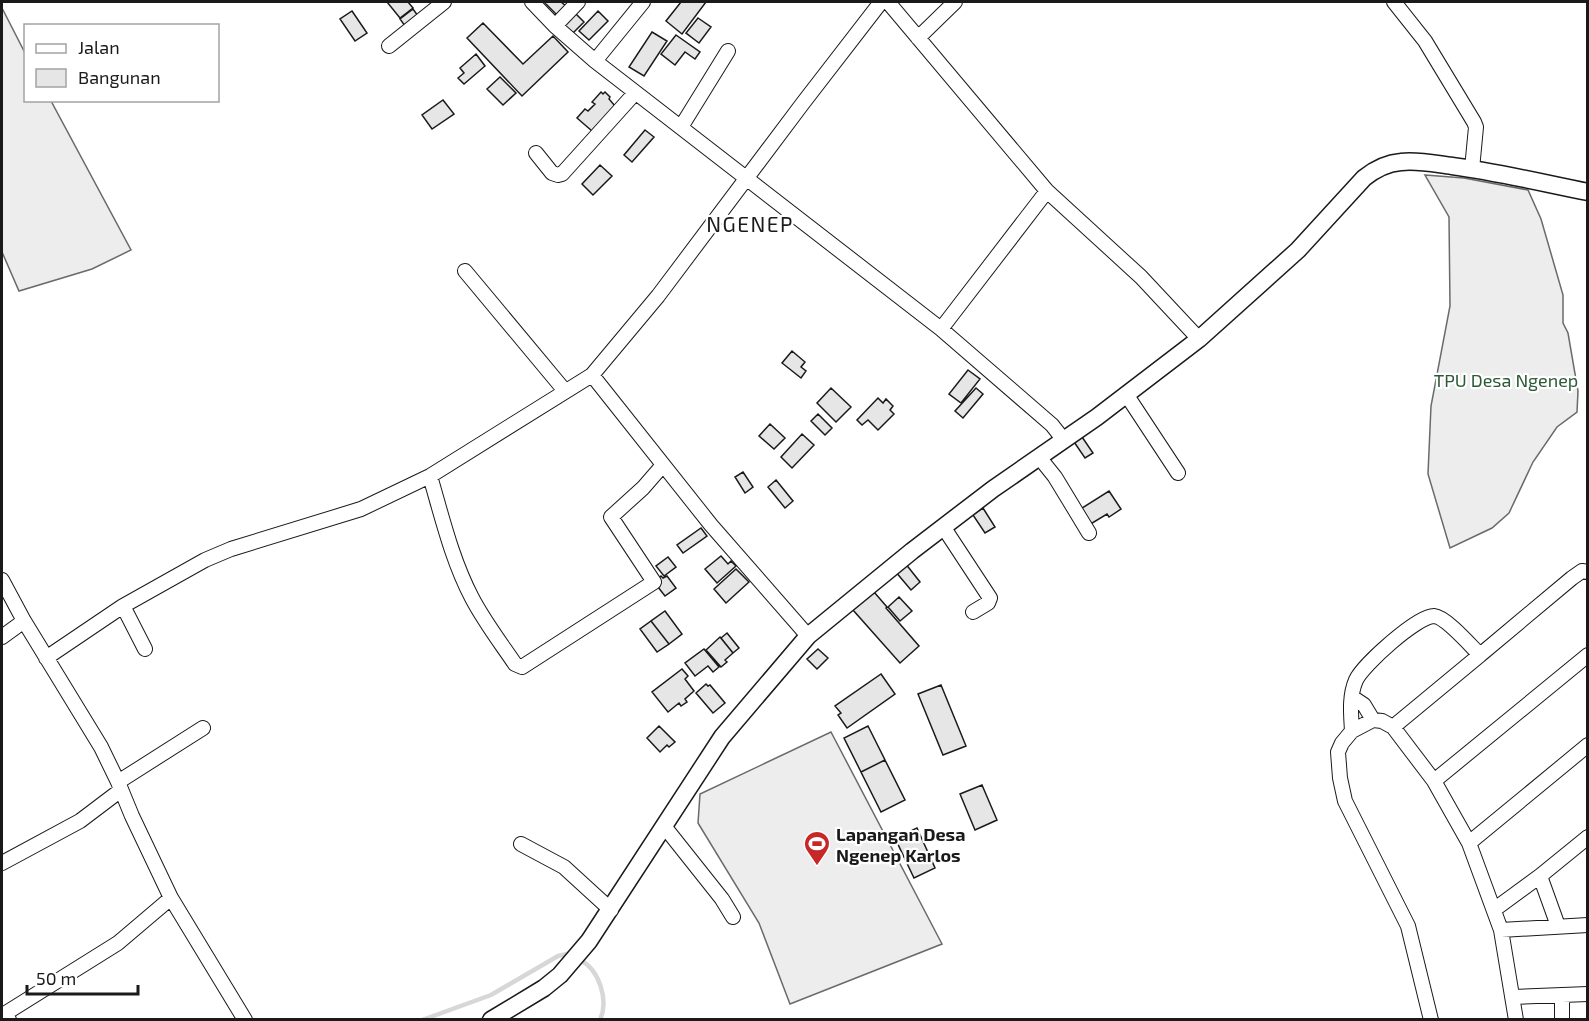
<svg xmlns="http://www.w3.org/2000/svg" width="1589" height="1021" viewBox="0 0 1589 1021" font-family="'Exo 2',sans-serif">
	<style>
		.built { fill: #ededed; stroke: #6a6a6a; stroke-width: 1.5 }
		.lines { fill: none; stroke-linecap: round; stroke-linejoin: round }
		.stream { stroke: #d7d7d7; stroke-width: 4.5 }
		.building { fill: #e6e6e6; stroke: #1a1a1a; stroke-width: 1.5 }
		.minor-casing { stroke: #1a1a1a; stroke-width: 16 }
		.tertiary-casing { stroke: #1a1a1a; stroke-width: 19 }
		.minor { stroke: #fff; stroke-width: 14 }
		.tertiary { stroke: #fff; stroke-width: 16 }
		.labels { text-anchor: middle; dominant-baseline: central; stroke-width: 4.5; stroke-linejoin: round; paint-order: stroke }
		.park-label { font-size: 18px; fill: #2b5a34; stroke: #fff }
		.poi-label { font-size: 18px; font-weight: bold; fill: #1a1a1a; stroke: #fff; text-anchor: start }
		.quarter-label { font-size: 21px; letter-spacing: 1.5px; fill: #1a1a1a; stroke: #fff }
	</style>
	<rect width="100%" height="100%" fill="#fff"/>
	<path class="built" d="M 2,8 L 25,53 L 26,100 L 51,101 L 131,250 L 92,269 L 19,291 L 2,252 Z
		M 1425,175 L 1464,178 L 1528,190 L 1541,219 L 1563,295 L 1563,323 L 1568,333 L 1578,391 L 1577,412 L 1557,427 L 1533,462 L 1509,513 L 1492,528 L 1450,548 L 1428,474 L 1431,406 L 1450,306 L 1449,217 Z
		M 831,732 L 942,944 L 790,1004 L 759,923 L 698,823 L 700,794 Z"/>
	<g class="lines">
		<path class="stream" d="M 580,960 C 599,969 609,1000 600,1020
			M 422,1020 L 491,995 L 558,956 L 567,954 L 572,956"/>
	</g>
	<path class="building" d="M 387,2 L 408,2 L 413,8 L 400,18 Z
		M 547,2 L 561,2 L 566,6 L 557,15 L 545,3 Z
		M 681,2 L 706,2 L 682,34 L 666,21 Z
		M 413,9 L 418,16 L 405,26 L 400,19 Z
		M 352,11 L 367,33 L 355,41 L 340,19 Z
		M 573,11 L 584,22 L 570,36 L 559,25 Z
		M 598,11 L 608,21 L 589,40 L 579,31 Z
		M 698,18 L 711,27 L 699,43 L 686,33 Z
		M 483,23 L 523,64 L 553,36 L 568,52 L 522,96 L 467,38 Z
		M 652,32 L 667,41 L 644,76 L 629,67 Z
		M 676,35 L 700,52 L 695,59 L 685,52 L 675,65 L 661,54 Z
		M 476,54 L 485,66 L 464,84 L 458,78 L 464,73 L 460,68 Z
		M 500,77 L 516,93 L 503,105 L 487,89 Z
		M 601,92 L 603,94 L 605,92 L 610,97 L 609,99 L 615,106 L 592,131 L 577,118 L 585,109 L 588,111 L 595,104 L 592,102 Z
		M 443,100 L 454,114 L 432,129 L 422,115 Z
		M 645,130 L 654,137 L 632,162 L 624,155 Z
		M 600,165 L 612,176 L 593,195 L 582,184 Z
		M 792,351 L 805,362 L 801,367 L 806,371 L 801,378 L 782,363 Z
		M 968,370 L 980,379 L 961,403 L 949,394 Z
		M 831,388 L 851,407 L 836,422 L 817,403 Z
		M 976,388 L 983,394 L 963,418 L 955,411 Z
		M 878,398 L 883,403 L 886,399 L 893,406 L 890,410 L 894,414 L 878,430 L 868,420 L 862,425 L 857,420 Z
		M 818,414 L 832,428 L 825,435 L 811,421 Z
		M 770,424 L 785,438 L 774,449 L 759,436 Z
		M 802,434 L 814,445 L 792,468 L 781,457 Z
		M 1080,434 L 1093,453 L 1085,458 L 1072,439 Z
		M 743,472 L 753,487 L 745,493 L 735,477 Z
		M 776,480 L 793,501 L 785,508 L 768,487 Z
		M 1109,491 L 1121,509 L 1109,517 L 1107,514 L 1089,525 L 1079,510 Z
		M 983,508 L 995,527 L 985,533 L 973,515 Z
		M 701,528 L 707,536 L 683,553 L 677,545 Z
		M 721,556 L 728,564 L 731,561 L 736,566 L 717,583 L 705,569 Z
		M 668,557 L 676,567 L 664,576 L 656,566 Z
		M 905,563 L 920,582 L 911,590 L 895,571 Z
		M 736,569 L 749,582 L 726,603 L 714,589 Z
		M 661,576 L 663,578 L 667,576 L 676,588 L 665,596 L 654,582 Z
		M 874,592 L 887,607 L 886,608 L 919,646 L 900,663 L 853,610 Z
		M 899,597 L 912,611 L 900,621 L 888,607 Z
		M 665,611 L 682,634 L 669,644 L 651,621 Z
		M 651,621 L 669,644 L 657,652 L 640,629 Z
		M 727,633 L 739,648 L 733,653 L 721,638 Z
		M 720,637 L 733,653 L 725,660 L 727,662 L 721,667 L 706,650 Z
		M 704,649 L 719,667 L 713,672 L 708,666 L 695,676 L 685,663 Z
		M 818,649 L 828,658 L 817,669 L 807,659 Z
		M 682,669 L 688,676 L 685,679 L 694,691 L 685,699 L 687,702 L 681,706 L 679,703 L 668,712 L 652,692 Z
		M 881,674 L 895,694 L 847,728 L 838,715 L 841,713 L 835,706 Z
		M 706,684 L 708,686 L 710,685 L 725,703 L 713,713 L 696,693 Z
		M 941,685 L 966,746 L 943,755 L 918,694 Z
		M 659,726 L 675,742 L 669,747 L 667,745 L 660,752 L 647,738 Z
		M 868,726 L 885,760 L 861,772 L 844,738 Z
		M 885,760 L 905,800 L 881,812 L 861,772 Z
		M 982,785 L 997,820 L 975,830 L 960,794 Z
		M 917,828 L 935,868 L 914,878 L 895,838 Z"/>
	<g class="lines">
		<defs>
			<path id="minor" d="M 532,2 L 555,26 L 595,61 L 941,329 L 1052,425 L 1063,439
				M 888,2 L 1047,191 L 1141,277 L 1199,339
				M 1394,2 L 1425,41 L 1474,122 L 1476,127 L 1472,169
				M 555,26 L 578,2
				M 918,38 L 955,2
				M 389,46 L 444,2
				M 595,61 L 643,2
				M 681,127 L 728,51
				M 536,153 L 552,173 L 558,175 L 562,174 L 635,93
				M 465,271 L 565,391
				M 941,329 L 1047,191
				M 592,375 L 711,525 L 808,636
				M 1126,394 L 1178,473
				M 1039,457 L 1055,477 L 1089,533
				M 430,476 C 442,517 452,560 472,598 C 484,621 500,642 515,664 L 522,667 L 654,582 L 611,517 L 643,488 L 663,465
				M 944,528 L 990,598 L 988,603 L 973,612
				M 2,580 L 24,621 L 101,747 L 118,782 L 132,816 L 171,898 L 245,1020
				M 123,606 L 145,649
				M 2,637 L 24,621
				M 46,658 L 123,606 L 205,560 L 231,549 L 361,509 L 430,476 L 592,375 L 658,296 L 803,103 L 881,2
				M 1352,697 L 1364,705 L 1373,720
				M 1393,727 L 1480,655
				M 1352,731 C 1351,714 1349,696 1356,680 C 1363,665 1417,616 1434,616 C 1446,617 1471,646 1480,655 L 1572,578 L 1582,571 L 1588,572
				M 1434,781 L 1588,655
				M 118,782 L 203,728
				M 664,826 L 722,899 L 733,917
				M 1469,843 L 1588,745
				M 521,844 L 564,867 L 611,910
				M 2,863 L 80,821 L 121,790
				M 1540,876 L 1558,926
				M 1495,909 L 1540,876 L 1588,837
				M 1501,930 L 1588,925
				M 1512,997 L 1588,994
				M 9,1020 L 6,1013 L 118,943 L 171,898
				M 1431,1020 L 1408,926 L 1345,801 L 1340,778 L 1338,752 L 1342,743 L 1352,731 L 1373,720 L 1382,721 L 1393,727 L 1434,781 L 1469,843 L 1501,930 L 1516,1020
				M 1562,1020 L 1562,995"/>
			<path id="tertiary" d="M 491,1020 L 544,988 L 560,975 L 589,941 L 722,737 L 808,636 L 912,551 L 993,489 L 1097,417 L 1199,339 L 1298,250 L 1364,178 C 1374,170 1388,163 1401,162 C 1418,160 1436,164 1452,166 C 1497,172 1543,183 1588,192"/>
		</defs>
		<use href="#minor" class="minor-casing"/>
		<use href="#tertiary" class="tertiary-casing"/>
		<use href="#minor" class="minor"/>
		<use href="#tertiary" class="tertiary"/>
	</g>
	<defs>
		<symbol id="stadium-pin" viewBox="-11 -11 22 30"><path d="M0 17L-7.5 6A9.5 9.5 0 1 1 7.5 6Z" fill="#c62828" stroke="#fff"/><path d="M0-5a6.5 5 0 1 0 0 10a6.5 5 0 1 0 0-10ZM-3.5-1.8h7v3.6h-7Z" fill="#fff"/></symbol>
	</defs>
	<g fill-rule="evenodd">
		<use href="#stadium-pin" x="802" y="829" width="30" height="40"/>
	</g>
	<g class="labels">
		<g class="park-label">
			<text x="1506" y="380">TPU Desa Ngenep</text>
		</g>
		<g class="poi-label">
			<text x="836" y="834">Lapangan Desa<tspan x="836" dy="21">Ngenep Karlos</tspan></text>
		</g>
		<g class="quarter-label">
			<text x="750" y="223">NGENEP</text>
		</g>
	</g>
	<rect width="1589" height="1021" fill="none" stroke="#1a1a1a" stroke-width="6"/>
	<rect x="24" y="24" width="195" height="78" fill="#ffffff" stroke="#a3a3a3" stroke-width="1.5"/>
	<rect x="36" y="44" width="30" height="9" fill="#ffffff" stroke="#a3a3a3" stroke-width="1.5"/>
	<text x="78" y="54" font-size="18" fill="#1a1a1a">Jalan</text>
	<rect x="36" y="69" width="30" height="18" fill="#e6e6e6" stroke="#a3a3a3" stroke-width="1.5"/>
	<text x="78" y="84" font-size="18" fill="#1a1a1a">Bangunan</text>
	<path d="M27 985v9h111v-9" fill="none" stroke="#1a1a1a" stroke-width="3"/>
	<text x="36" y="985" font-size="18" fill="#1a1a1a" stroke="#ffffff" stroke-width="4.5" paint-order="stroke">50 m</text>
</svg>
